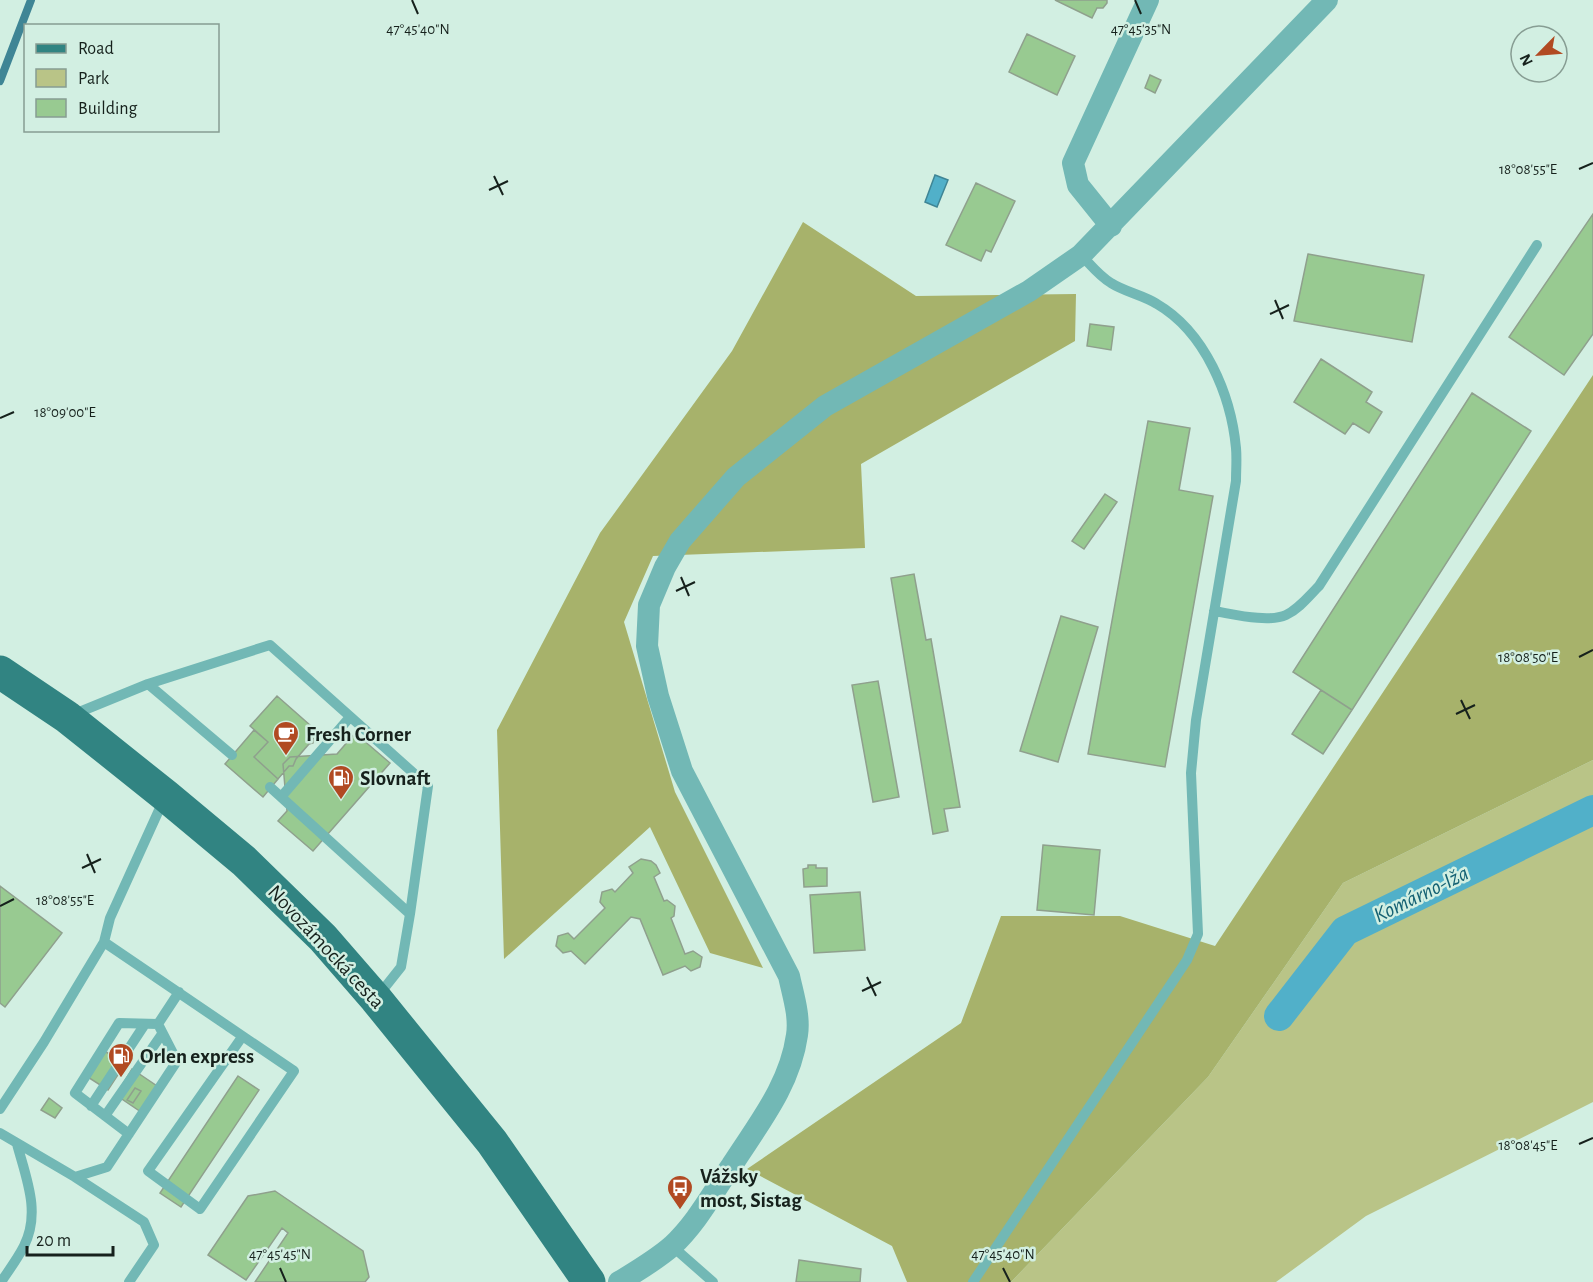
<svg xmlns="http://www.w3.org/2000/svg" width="1593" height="1282" viewBox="0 0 1593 1282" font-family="'Alegreya Sans',sans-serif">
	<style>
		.green { fill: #b9c487 }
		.forest { fill: #a7b26b }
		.water { fill: #51b0c9; stroke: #3f8595; stroke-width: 1.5 }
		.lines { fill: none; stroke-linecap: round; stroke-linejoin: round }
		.stream { stroke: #3f8595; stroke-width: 8 }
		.canal { stroke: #51b0c9; stroke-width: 30 }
		.building { fill: #98ca91; stroke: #8fa08d; stroke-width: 1.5 }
		.lane { stroke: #72b8b5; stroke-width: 10 }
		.street { stroke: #72b8b5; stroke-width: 22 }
		.primary { stroke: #318482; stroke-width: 33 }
		.ticks { fill: none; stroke: #16211c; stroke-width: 2 }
		.labels { text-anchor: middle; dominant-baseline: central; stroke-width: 5; stroke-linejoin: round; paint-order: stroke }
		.poi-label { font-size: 21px; font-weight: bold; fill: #16211c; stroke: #d2efe2; text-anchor: start }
		.street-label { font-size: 21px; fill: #16211c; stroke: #d2efe2 }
		.water-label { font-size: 22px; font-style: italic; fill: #146173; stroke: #d2efe2 }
		.ticks-label { font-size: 15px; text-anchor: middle; fill: #16211c; stroke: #d2efe2; stroke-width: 5; stroke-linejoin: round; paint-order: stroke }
	</style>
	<rect width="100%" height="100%" fill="#d2efe2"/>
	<path class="green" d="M 1593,760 L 1593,1102 L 1366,1216 L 1276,1282 L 1011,1282 L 1208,1077 L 1343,883 Z"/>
	<path class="forest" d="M 803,222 L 916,296 L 1076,294 L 1075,341 L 861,464 L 865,548 L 653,556 L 624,622 L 675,792 L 763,968 L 710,953 L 650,827 L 504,959 L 497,730 L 600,533 L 732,351 Z
		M 1593,375 L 1593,760 L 1343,883 L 1208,1077 L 1011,1282 L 907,1282 L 892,1246 L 747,1169 L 961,1023 L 1001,916 L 1120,916 L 1215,946 Z"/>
	<path class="water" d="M 935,175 L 948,180 L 937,207 L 925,202 Z"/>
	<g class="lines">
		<path class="stream" d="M 0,81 L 31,0"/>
		<path class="canal" d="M 1279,1016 L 1345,931 L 1593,810"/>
	</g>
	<path class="building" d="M 1055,0 L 1107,0 L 1107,3 L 1103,8 L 1097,8 L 1092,18 Z
		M 1027,34 L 1075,56 L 1057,95 L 1009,72 Z
		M 1150,75 L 1161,80 L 1155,93 L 1145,88 Z
		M 976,183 L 1015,201 L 991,252 L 986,250 L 981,261 L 946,245 Z
		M 1593,214 L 1593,334 L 1564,375 L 1509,337 Z
		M 1308,254 L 1424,275 L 1412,342 L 1294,321 Z
		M 1090,324 L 1114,327 L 1111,350 L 1087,346 Z
		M 1321,359 L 1372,392 L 1366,402 L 1382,412 L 1369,433 L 1353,423 L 1345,434 L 1294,402 Z
		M 1472,393 L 1531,431 L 1352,710 L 1293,672 Z
		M 1148,421 L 1190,428 L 1179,490 L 1213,496 L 1165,767 L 1088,754 Z
		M 1105,494 L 1117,502 L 1084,549 L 1072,541 Z
		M 914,574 L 926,640 L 931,639 L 960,807 L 944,809 L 948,831 L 933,834 L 891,578 Z
		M 1061,616 L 1098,627 L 1058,762 L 1020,751 Z
		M 878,681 L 899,797 L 873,802 L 852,685 Z
		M 1321,690 L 1352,710 L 1323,754 L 1292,734 Z
		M 277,696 L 319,733 L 313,739 L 313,743 L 309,744 L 296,759 L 293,766 L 289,766 L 278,779 L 254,757 L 268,742 L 250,726 Z
		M 254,730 L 268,742 L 254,757 L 278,779 L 263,797 L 225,764 Z
		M 355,733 L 390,763 L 313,851 L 278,821 L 287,811 L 283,764 L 290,757 L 337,754 Z
		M 1043,845 L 1100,850 L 1094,915 L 1037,910 Z
		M 641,859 L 651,861 L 656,865 L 660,873 L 654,877 L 664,901 L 667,900 L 675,906 L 674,916 L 671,918 L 685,954 L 693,951 L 702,957 L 700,967 L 691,971 L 685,966 L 663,975 L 640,919 L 631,917 L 585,964 L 571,951 L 563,953 L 556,946 L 558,936 L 568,933 L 574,939 L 605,908 L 600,902 L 602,892 L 612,889 L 615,892 L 633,873 L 629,867 Z
		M 808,865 L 816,865 L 816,868 L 827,868 L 827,886 L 804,887 L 803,869 L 808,868 Z
		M 0,886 L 62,933 L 5,1007 L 0,1003 Z
		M 860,892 L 865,950 L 814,953 L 810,895 Z
		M 100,1048 L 125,1064 L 108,1090 L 83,1074 Z
		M 132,1069 L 157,1086 L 141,1112 L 116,1095 Z
		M 238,1076 L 259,1090 L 181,1207 L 160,1193 Z
		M 135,1088 L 141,1091 L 133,1103 L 127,1100 Z
		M 49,1098 L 62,1108 L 55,1118 L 41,1110 Z
		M 275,1191 L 363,1251 L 369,1277 L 365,1282 L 255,1282 L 288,1233 L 282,1228 L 246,1280 L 208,1255 L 248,1196 Z
		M 799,1260 L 861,1269 L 860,1282 L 796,1282 Z"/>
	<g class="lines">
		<path class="lane" d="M 1214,611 C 1233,614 1268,623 1286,615 C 1299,609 1309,596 1319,586 L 1537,245
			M 148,684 L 232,755
			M 72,715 L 148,684 L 270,645 L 428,786 L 410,914 L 401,967 L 378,996
			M 270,787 L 410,914
			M 281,797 L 350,717
			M 104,942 L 294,1071 L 200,1209 L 148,1171 L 242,1037
			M 91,1106 L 145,1024
			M 0,1109 L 44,1042 L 104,942 L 110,918 L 164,799
			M 105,1116 L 162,1034
			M 0,1133 L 75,1177 L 107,1167 L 177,1061 L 158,1024 L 179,992
			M 129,1134 L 75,1093 L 119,1023 L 158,1024
			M 75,1177 L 144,1222 L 154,1245 L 129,1282
			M 672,1246 L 713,1282
			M 1,1282 C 9,1270 18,1258 24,1246 C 41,1212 26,1178 17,1144
			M 973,1282 L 1187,960 L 1198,934 L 1191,773 L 1196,720 L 1236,481 C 1236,470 1237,459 1236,448 C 1231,395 1205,332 1157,304 C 1143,295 1125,292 1111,283 C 1099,276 1090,264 1081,255"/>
		<path class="street" d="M 1111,226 L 1078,185 L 1073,163 L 1148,0
			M 619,1282 C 637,1271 656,1260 672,1246 C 697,1223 713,1192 732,1165 C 759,1123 790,1085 797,1035 C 800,1016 793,995 789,976 L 682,771 L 658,696 L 647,646 L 649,605 L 665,567 L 680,541 L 736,477 L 825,406 L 1029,291 L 1081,255 L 1327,0"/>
		<path class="primary" d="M 0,672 L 67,717 L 166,796 L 244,861 L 323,938 L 376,999 L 492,1142 L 589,1282"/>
	</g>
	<path class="ticks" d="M 412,0 L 418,14M 1135,0 L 1141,14M 1579,169 L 1593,163M 494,176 L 503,195M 489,190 L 508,181M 1275,300 L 1283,319M 1270,314 L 1289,305M 0,418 L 14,412M 681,577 L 689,596M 676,591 L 695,582M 1579,657 L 1593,650M 1461,700 L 1470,719M 1456,714 L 1475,705M 87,854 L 95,873M 82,868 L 101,859M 0,906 L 14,899M 867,977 L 876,996M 862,991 L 881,982M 1579,1144 L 1593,1138M 280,1268 L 286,1282M 1003,1268 L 1010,1282"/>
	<defs>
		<symbol id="cafe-pin" viewBox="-11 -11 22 30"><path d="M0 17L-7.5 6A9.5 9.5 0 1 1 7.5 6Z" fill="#b14a22" stroke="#d2efe2"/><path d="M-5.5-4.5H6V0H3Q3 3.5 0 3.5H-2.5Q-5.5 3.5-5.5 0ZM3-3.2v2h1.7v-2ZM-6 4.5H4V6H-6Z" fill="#fff"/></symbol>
		<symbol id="fuel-pin" viewBox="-11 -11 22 30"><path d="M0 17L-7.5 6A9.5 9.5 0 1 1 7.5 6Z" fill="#b14a22" stroke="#d2efe2"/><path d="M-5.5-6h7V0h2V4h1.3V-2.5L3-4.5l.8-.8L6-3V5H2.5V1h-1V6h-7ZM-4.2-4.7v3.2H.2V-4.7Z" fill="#fff"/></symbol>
		<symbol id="bus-pin" viewBox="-11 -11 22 30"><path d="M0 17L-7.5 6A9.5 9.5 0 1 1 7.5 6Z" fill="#b14a22" stroke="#d2efe2"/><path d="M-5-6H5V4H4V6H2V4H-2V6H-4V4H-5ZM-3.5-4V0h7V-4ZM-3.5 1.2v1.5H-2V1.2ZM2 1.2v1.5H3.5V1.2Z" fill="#fff"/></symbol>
	</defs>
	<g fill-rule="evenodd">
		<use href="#cafe-pin" x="271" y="719" width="30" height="40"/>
		<use href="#fuel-pin" x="326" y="763" width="30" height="40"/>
		<use href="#fuel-pin" x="106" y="1041" width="30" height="40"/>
		<use href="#bus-pin" x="665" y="1173" width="30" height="40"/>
	</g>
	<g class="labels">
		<g class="poi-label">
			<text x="306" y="734">Fresh Corner</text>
			<text x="360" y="778">Slovnaft</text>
			<text x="140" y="1056">Orlen express</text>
			<text x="700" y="1176">Vážsky<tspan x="700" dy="24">most, Sistag</tspan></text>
		</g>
		<g class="street-label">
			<text transform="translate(326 947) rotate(47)">Novozámocká cesta</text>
		</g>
		<g class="water-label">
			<text transform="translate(1421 894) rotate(-26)">Komárno-Iža</text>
		</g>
	</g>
	<g class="ticks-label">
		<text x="418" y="34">47°45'40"N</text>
		<text x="1141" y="34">47°45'35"N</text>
		<text x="1528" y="174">18°08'55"E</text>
		<text x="65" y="417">18°09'00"E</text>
		<text x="1528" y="662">18°08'50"E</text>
		<text x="65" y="905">18°08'55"E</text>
		<text x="1528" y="1150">18°08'45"E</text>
		<text x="280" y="1259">47°45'45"N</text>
		<text x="1003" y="1259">47°45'40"N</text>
	</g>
	<rect x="24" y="24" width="195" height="108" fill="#d2efe2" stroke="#879d93" stroke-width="1.5"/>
	<rect x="36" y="44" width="30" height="9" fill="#318482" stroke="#879d93" stroke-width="1.5"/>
	<text x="78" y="54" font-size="18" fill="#16211c">Road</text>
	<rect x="36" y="69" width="30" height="18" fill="#b9c487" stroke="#879d93" stroke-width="1.5"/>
	<text x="78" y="84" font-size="18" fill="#16211c">Park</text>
	<rect x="36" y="99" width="30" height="18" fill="#98ca91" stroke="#879d93" stroke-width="1.5"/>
	<text x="78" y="114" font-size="18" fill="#16211c">Building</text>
	<g transform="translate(1539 54) rotate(245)"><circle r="28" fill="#d2efe2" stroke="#879d93" stroke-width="1.5"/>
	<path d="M0-4.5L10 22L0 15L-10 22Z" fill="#b14a22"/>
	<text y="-9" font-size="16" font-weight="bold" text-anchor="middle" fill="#16211c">N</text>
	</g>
	<path d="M27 1246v9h86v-9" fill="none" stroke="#16211c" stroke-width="3"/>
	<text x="36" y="1246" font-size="18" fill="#16211c" stroke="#d2efe2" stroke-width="4.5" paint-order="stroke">20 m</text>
</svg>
